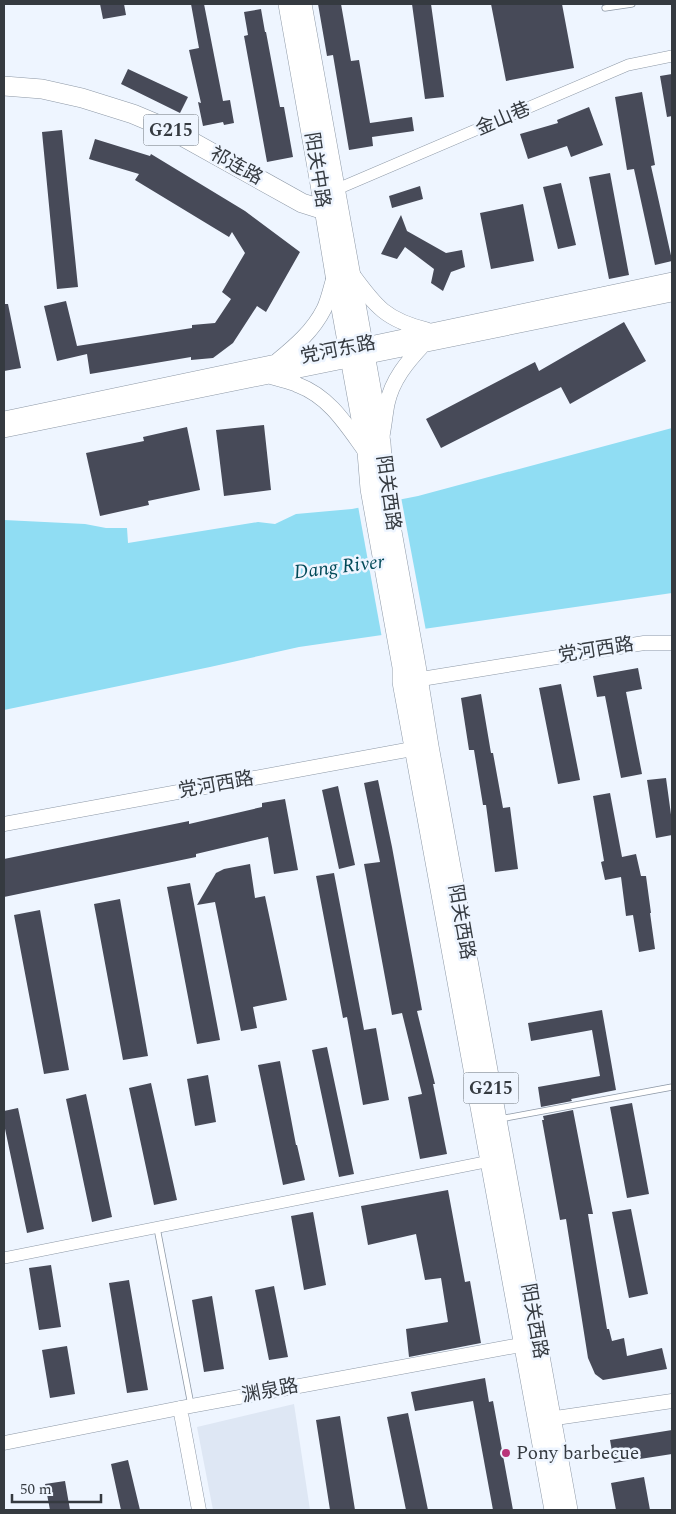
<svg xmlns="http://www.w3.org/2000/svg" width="676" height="1514" viewBox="0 0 676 1514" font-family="Spectral,'Noto Sans SC',serif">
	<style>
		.built { fill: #dee7f4 }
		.water { fill: #90ddf3 }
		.pier { fill: #eef5ff }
		.building { fill: #474a58 }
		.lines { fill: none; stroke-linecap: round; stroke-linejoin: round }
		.service-casing { stroke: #8d98a6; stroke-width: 7 }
		.minor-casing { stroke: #8d98a6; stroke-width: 12 }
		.tertiary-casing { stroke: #8d98a6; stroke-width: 15 }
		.secondary-casing { stroke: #8d98a6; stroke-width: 16 }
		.trunk-casing { stroke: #8d98a6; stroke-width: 20 }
		.service { stroke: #fff; stroke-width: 5.5 }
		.minor { stroke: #fff; stroke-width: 11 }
		.tertiary { stroke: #fff; stroke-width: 14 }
		.secondary { stroke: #fff; stroke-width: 15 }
		.trunk { stroke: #fff; stroke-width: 19 }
		.poi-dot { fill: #b93479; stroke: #eef5ff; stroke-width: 2 }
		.labels { text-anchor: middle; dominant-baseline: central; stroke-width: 5; stroke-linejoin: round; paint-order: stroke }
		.shield { fill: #eef5ff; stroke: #6c7279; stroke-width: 1 }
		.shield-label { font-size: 18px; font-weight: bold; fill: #353a40 }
		.street-label { font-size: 19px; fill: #353a40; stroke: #eef5ff }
		.poi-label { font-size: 19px; fill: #353a40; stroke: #eef5ff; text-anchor: start }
		.water-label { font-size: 20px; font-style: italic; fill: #004958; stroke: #eef5ff }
	</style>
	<rect width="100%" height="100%" fill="#eef5ff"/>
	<path class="built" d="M 294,1404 L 310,1510 L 213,1510 L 197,1427 Z"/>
	<path class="water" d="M 672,428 L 672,593 L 299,647 L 210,667 L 4,710 L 4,520 L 85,524 L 106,528 L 127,528 L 128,543 L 258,522 L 275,524 L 296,514 L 352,509 L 418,496 Z"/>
	<path class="pier" d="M 401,497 L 426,631 L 382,638 L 358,506 Z"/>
	<path class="building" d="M 100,4 L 124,4 L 126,15 L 103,19 Z
		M 191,4 L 204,4 L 223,101 L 230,100 L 234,123 L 224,125 L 223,122 L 203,126 L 198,102 L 201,103 L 189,50 L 199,48 Z
		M 318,4 L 341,4 L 351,61 L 359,60 L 370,123 L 412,117 L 414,131 L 372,137 L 373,146 L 349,150 L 333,55 L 327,56 Z
		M 412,4 L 431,4 L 444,97 L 425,99 Z
		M 491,4 L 562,4 L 574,68 L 506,81 Z
		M 261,9 L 265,32 L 266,32 L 280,107 L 284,107 L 293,157 L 267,162 L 244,36 L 248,35 L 244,12 Z
		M 128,69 L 188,97 L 180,113 L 121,84 Z
		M 672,74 L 672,116 L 667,117 L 660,76 Z
		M 642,92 L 655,165 L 651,166 L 672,260 L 672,261 L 655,265 L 634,169 L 627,170 L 615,97 Z
		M 589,107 L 603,145 L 571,157 L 567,146 L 528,159 L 520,134 L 558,123 L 557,120 Z
		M 62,130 L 78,287 L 57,289 L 42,132 Z
		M 95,139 L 150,156 L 151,154 L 245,211 L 300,252 L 266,312 L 257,306 L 233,343 L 213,358 L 191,360 L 191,357 L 90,374 L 87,354 L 57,361 L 44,306 L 66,301 L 77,346 L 192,328 L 192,325 L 215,323 L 231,299 L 222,292 L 245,253 L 232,232 L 229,237 L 135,180 L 139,174 L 89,159 Z
		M 610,173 L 629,275 L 609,279 L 589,177 Z
		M 561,183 L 576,245 L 558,249 L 543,187 Z
		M 420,186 L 423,199 L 392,208 L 389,196 Z
		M 523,204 L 534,261 L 491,269 L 480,213 Z
		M 401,215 L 407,231 L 446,253 L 462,250 L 465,267 L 451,272 L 443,291 L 431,283 L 434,269 L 405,247 L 397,259 L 381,254 Z
		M 4,304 L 8,304 L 21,368 L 4,371 Z
		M 624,322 L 646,361 L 570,404 L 561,387 L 441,448 L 426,419 L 535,362 L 539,371 Z
		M 264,425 L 271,490 L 224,496 L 216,430 Z
		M 187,427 L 200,490 L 148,501 L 149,505 L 100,516 L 86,453 L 144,441 L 143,437 Z
		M 638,668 L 642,689 L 626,692 L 642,774 L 621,778 L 605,696 L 597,697 L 593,676 Z
		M 561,684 L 580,780 L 558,784 L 539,688 Z
		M 481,694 L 491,753 L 493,753 L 503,808 L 510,807 L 518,869 L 495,872 L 486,805 L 483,805 L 474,750 L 469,750 L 461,698 Z
		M 666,778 L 672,822 L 672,835 L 656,838 L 647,780 Z
		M 378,780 L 392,847 L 422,1010 L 417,1011 L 435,1084 L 433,1084 L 447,1154 L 420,1159 L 408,1097 L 422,1094 L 402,1013 L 392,1015 L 364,864 L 380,862 L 364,783 Z
		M 338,786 L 355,865 L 339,869 L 322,790 Z
		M 610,793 L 622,857 L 636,854 L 641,876 L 646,876 L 651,913 L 650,913 L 655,949 L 639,952 L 633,915 L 626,916 L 621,877 L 605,880 L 601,862 L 604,861 L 593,796 Z
		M 285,799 L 298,870 L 274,874 L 268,837 L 196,854 L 196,857 L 4,897 L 4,859 L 189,821 L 189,824 L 262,807 L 262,803 Z
		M 250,864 L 255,898 L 265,896 L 287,1000 L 253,1007 L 257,1028 L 241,1031 L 215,902 L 197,905 L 216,873 L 224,869 Z
		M 334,873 L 364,1030 L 376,1028 L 389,1100 L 363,1105 L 347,1017 L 343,1018 L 316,876 Z
		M 190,883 L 220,1040 L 197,1044 L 167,887 Z
		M 120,899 L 148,1056 L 123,1060 L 94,904 Z
		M 40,910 L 69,1070 L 44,1074 L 14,915 Z
		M 602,1010 L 616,1090 L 571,1099 L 572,1101 L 541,1107 L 538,1087 L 600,1076 L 592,1030 L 531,1041 L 528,1023 Z
		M 327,1047 L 354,1174 L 339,1177 L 312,1050 Z
		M 280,1061 L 296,1145 L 297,1145 L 305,1180 L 283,1185 L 258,1065 Z
		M 208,1075 L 216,1122 L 195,1126 L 187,1079 Z
		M 151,1083 L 177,1200 L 154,1205 L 129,1088 Z
		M 86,1094 L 112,1217 L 92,1222 L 66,1099 Z
		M 632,1103 L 649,1194 L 627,1198 L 610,1107 Z
		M 18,1108 L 44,1229 L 27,1233 L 4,1124 L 4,1111 Z
		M 573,1110 L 593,1214 L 588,1214 L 607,1329 L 609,1329 L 612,1341 L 624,1338 L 627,1356 L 662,1348 L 667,1369 L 603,1380 L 595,1374 L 588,1358 L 566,1219 L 560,1220 L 542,1120 L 544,1120 L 543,1116 Z
		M 448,1190 L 465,1282 L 470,1281 L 481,1343 L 409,1357 L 406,1329 L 448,1322 L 441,1278 L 425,1280 L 416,1234 L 368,1245 L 361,1206 Z
		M 631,1209 L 648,1294 L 629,1298 L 612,1212 Z
		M 313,1212 L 326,1285 L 304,1290 L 291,1216 Z
		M 51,1265 L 61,1327 L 39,1330 L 29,1268 Z
		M 129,1280 L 148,1390 L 127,1393 L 109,1283 Z
		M 274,1286 L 288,1357 L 269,1360 L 255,1290 Z
		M 212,1296 L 224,1369 L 204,1372 L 192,1300 Z
		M 67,1346 L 75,1394 L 50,1398 L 42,1350 Z
		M 485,1378 L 489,1402 L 493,1401 L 513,1510 L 493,1510 L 473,1401 L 415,1411 L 411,1392 Z
		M 408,1413 L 428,1510 L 406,1510 L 387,1417 Z
		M 340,1416 L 355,1510 L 330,1510 L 316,1420 Z
		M 672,1430 L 672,1454 L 614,1463 L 610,1440 Z
		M 128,1460 L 140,1510 L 121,1510 L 111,1464 Z
		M 644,1477 L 650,1510 L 616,1510 L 611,1483 Z
		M 65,1481 L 70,1510 L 50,1510 L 45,1484 Z"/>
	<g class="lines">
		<defs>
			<path id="service" d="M 605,8 L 632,4
				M 500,1119 L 672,1087
				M 157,1228 L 191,1405"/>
			<path id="minor" d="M 335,190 L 628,65 L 672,56
				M 4,1258 L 490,1161"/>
			<path id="tertiary" d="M 409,681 L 644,643 L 672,643
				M 4,824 L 423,747
				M 180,1408 L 199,1510
				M 542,1420 L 672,1401
				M 4,1443 L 180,1408 L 531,1343"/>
			<path id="secondary" d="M 352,274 C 376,307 386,320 427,330
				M 277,361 C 295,346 313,331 324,309 C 329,299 331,286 335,275
				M 272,377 C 281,380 290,381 298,385 C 330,397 347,426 366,452
				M 4,419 L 276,362 L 332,352 L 672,280
				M 4,430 L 672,294
				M 382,436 C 384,426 385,415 387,404 C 392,380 407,362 424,344"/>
			<path id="trunk" d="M 288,4 L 321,190 L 335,275 L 367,452 L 370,489 L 402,667 L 402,682 L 554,1510
				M 302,4 L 381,443 L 384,487 L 416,665 L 429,746 L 568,1510
				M 4,86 L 42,89 L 82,98 L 133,114 L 171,130 L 302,203 L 324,210"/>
		</defs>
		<use href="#service" class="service-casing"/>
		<use href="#minor" class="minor-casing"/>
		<use href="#tertiary" class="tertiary-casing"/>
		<use href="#secondary" class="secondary-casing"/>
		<use href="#trunk" class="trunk-casing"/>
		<use href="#service" class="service"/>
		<use href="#minor" class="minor"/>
		<use href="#tertiary" class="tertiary"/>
		<use href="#secondary" class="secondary"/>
		<use href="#trunk" class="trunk"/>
	</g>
	<circle class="poi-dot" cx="506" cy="1453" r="5"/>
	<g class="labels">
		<g class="shield">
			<rect x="143.5" y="114.5" width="55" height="31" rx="4"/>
			<rect x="463.5" y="1072.5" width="55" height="31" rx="4"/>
		</g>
		<g class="shield-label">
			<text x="171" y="130">G215</text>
			<text x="491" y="1088">G215</text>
		</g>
		<g class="street-label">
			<text transform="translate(503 119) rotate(-23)">金山巷</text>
			<text transform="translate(236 166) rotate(29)">祁连路</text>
			<text transform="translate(317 170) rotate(81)">阳关中路</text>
			<text transform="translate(338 350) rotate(-11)">党河东路</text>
			<text transform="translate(388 493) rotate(82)">阳关西路</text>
			<text transform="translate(596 650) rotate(-9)">党河西路</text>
			<text transform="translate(216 785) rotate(-10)">党河西路</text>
			<text transform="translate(461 922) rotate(80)">阳关西路</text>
			<text transform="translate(534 1321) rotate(80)">阳关西路</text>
			<text transform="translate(270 1391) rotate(-11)">渊泉路</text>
		</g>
		<g class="poi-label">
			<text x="516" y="1453">Pony barbecue</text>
		</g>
		<g class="water-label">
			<text transform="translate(339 567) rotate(-7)">Dang River</text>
		</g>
	</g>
	<rect width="676" height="1514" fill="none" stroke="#353a40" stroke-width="10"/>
	<path d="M12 1494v8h89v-8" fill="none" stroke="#353a40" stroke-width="2.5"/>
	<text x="20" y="1494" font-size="15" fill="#353a40" stroke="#eef5ff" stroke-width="4" paint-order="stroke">50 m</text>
</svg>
